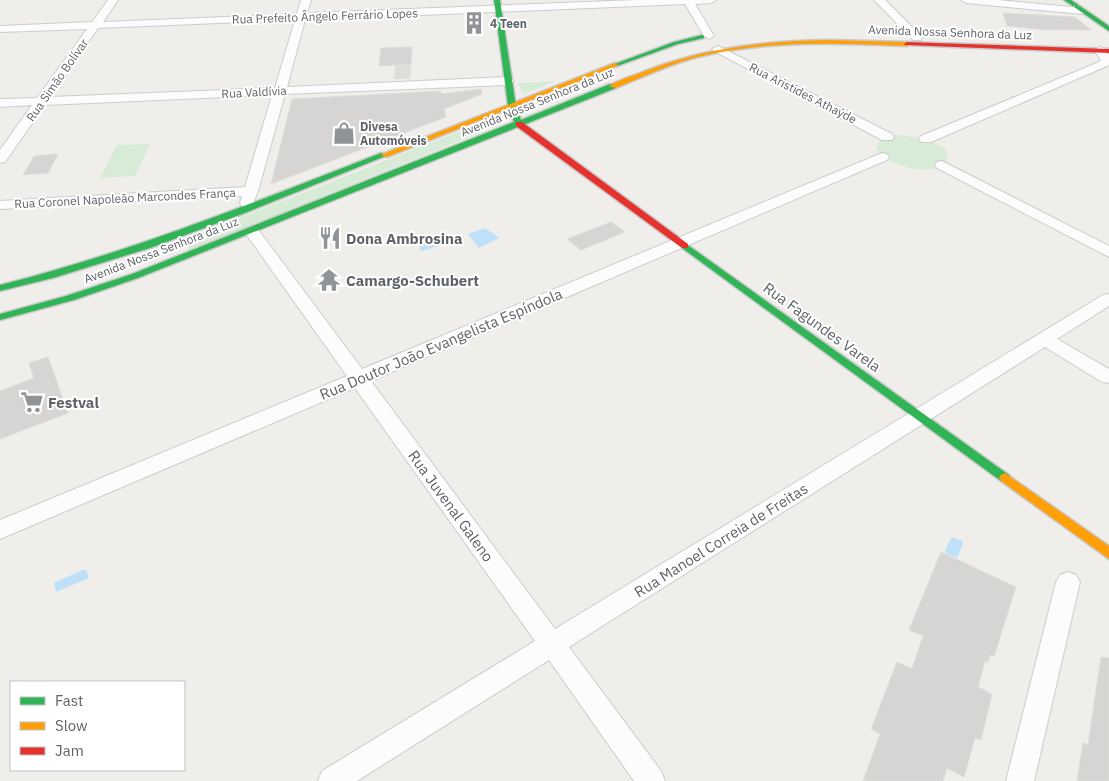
<svg xmlns="http://www.w3.org/2000/svg" width="1109" height="781" viewBox="0 0 1109 781" font-family="'IBM Plex Sans',sans-serif">
	<style>
		.industrial { fill: #dfddda }
		.green { fill: #d8ebd6 }
		.water { fill: #bfe0f9 }
		.building { fill: #d6d5d3; stroke: #deddd9 }
		.lines { fill: none; stroke-linecap: round; stroke-linejoin: round }
		.street-casing { stroke: #cbcccc; stroke-width: 2 }
		.fast-casing { stroke: #cacacb; stroke-width: 3 }
		.slow-casing { stroke: #cacacb; stroke-width: 3 }
		.jam-casing { stroke: #cacacb; stroke-width: 3 }
		.street { fill: #fdfcfc; fill-rule: evenodd }
		.fast { fill: #30b455; fill-rule: evenodd }
		.slow { fill: #ff9f0a; fill-rule: evenodd }
		.jam { fill: #e5322d; fill-rule: evenodd }
		.rail { stroke: #e4e4e4; stroke-width: 2.5; stroke-dasharray: 0.5 4; stroke-linecap: butt }
		.labels { text-anchor: middle; dominant-baseline: central; stroke-width: 4; stroke-linejoin: round; paint-order: stroke }
		.far-street-label { font-size: 12px; fill: #5f6368; stroke: #fff }
		.far-poi-label { font-size: 12px; font-weight: bold; fill: #5f6368; stroke: #fff; text-anchor: start }
		.poi-label { font-size: 15px; font-weight: bold; fill: #5f6368; stroke: #fff; text-anchor: start }
		.street-label { font-size: 15px; fill: #5f6368; stroke: #fff }
	</style>
	<rect width="100%" height="100%" fill="#efeeea"/>
	<path class="industrial" d="M 412,47 L 410,79 L 394,79 L 395,65 L 379,66 L 381,48 Z"/>
	<path class="green" d="M 556,81 L 523,95 L 518,83 Z
		M 494,118 L 499,125 L 189,250 L 183,240 Z
		M 895,135 C 905,135 960,142 945,162 C 933,179 884,165 876,148 L 880,140 Z
		M 150,144 L 135,176 L 100,178 L 117,145 Z"/>
	<path class="water" d="M 485,228 L 499,238 L 479,248 L 468,234 Z
		M 438,235 L 446,244 L 421,251 L 418,243 Z
		M 952,537 L 962,541 L 963,543 L 957,558 L 947,554 L 945,550 Z
		M 82,570 L 86,570 L 89,578 L 56,592 L 54,583 Z"/>
	<path class="building" d="M 1003,13 L 1075,17 L 1091,30 L 1048,30 L 1007,26 Z
		M 412,47 L 411,64 L 379,66 L 381,48 Z
		M 481,89 L 482,94 L 444,109 L 446,117 L 271,184 L 292,99 L 441,91 L 441,94 Z
		M 58,154 L 48,173 L 23,175 L 34,156 Z
		M 611,222 L 625,232 L 581,250 L 567,239 Z
		M 48,357 L 68,413 L 0,439 L 0,391 L 34,378 L 29,363 Z
		M 941,552 L 1016,587 L 994,656 L 990,655 L 988,663 L 985,661 L 978,687 L 992,694 L 981,740 L 975,738 L 964,777 L 947,768 L 943,781 L 863,781 L 880,734 L 871,729 L 897,662 L 912,669 L 923,636 L 909,630 Z
		M 1101,657 L 1109,658 L 1109,781 L 1077,781 L 1083,743 L 1088,745 Z"/>
	<g class="lines">
		<defs>
			<path id="street" d="M 108,0 L 118,0 L 103,22 L 297,14 L 301,0 L 311,0 L 307,13 L 637,0 L 716,0 L 711,3 L 695,4 L 714,36 L 709,39 L 704,36 L 685,4 L 305,20 L 287,87 L 508,77 L 514,81 L 508,85 L 285,94 L 258,191 L 252,206 L 242,206 L 240,203 L 242,196 L 0,209 L 0,201 L 245,187 L 272,95 L 45,105 L 5,162 L 0,163 L 0,150 L 32,105 L 0,107 L 0,99 L 37,98 L 87,29 L 0,32 L 0,26 L 92,22 ZM 295,20 L 275,88 L 50,97 L 98,28 Z
				M 874,0 L 885,0 L 921,36 L 922,38 L 921,40 L 913,40 Z
				M 961,0 L 998,0 L 1082,8 L 1087,11 L 1082,14 L 966,3 Z
				M 718,46 L 892,134 L 894,137 L 892,140 L 882,140 L 714,51 L 712,49 Z
				M 1100,47 L 1104,48 L 1109,55 L 1109,65 L 1107,66 L 931,142 L 921,142 L 919,139 L 921,136 L 1099,62 L 1101,60 L 1094,50 Z
				M 882,153 L 887,154 L 889,157 L 887,160 L 371,381 L 555,629 L 1103,295 L 1109,294 L 1109,306 L 1057,339 L 1109,369 L 1109,383 L 1102,382 L 1045,347 L 569,647 L 661,771 L 665,781 L 634,781 L 549,660 L 357,781 L 318,781 L 322,771 L 535,641 L 355,388 L 0,539 L 0,520 L 347,376 L 244,231 L 247,228 L 257,228 L 362,369 Z
				M 942,161 L 1109,246 L 1109,257 L 937,168 L 935,165 L 937,162 Z
				M 1068,572 L 1076,575 L 1080,582 L 1034,781 L 1006,781 L 1056,582 L 1060,575 Z"/>
			<path id="fast" d="M 494,0 L 500,0 L 516,106 L 521,120 L 610,84 L 616,84 L 616,88 L 138,278 L 74,300 L 0,320 L 0,314 L 66,296 L 132,274 L 514,122 L 508,106 Z
				M 1064,0 L 1071,0 L 1109,26 L 1109,31 Z
				M 702,35 L 704,36 L 704,38 L 678,44 L 617,66 L 612,65 L 674,42 Z
				M 381,153 L 388,155 L 245,213 L 150,248 L 53,278 L 0,291 L 0,285 C 131,252 256,202 381,153 Z
				M 685,243 L 1009,475 L 1011,478 L 1009,481 L 1005,483 L 1001,481 L 682,248 L 680,246 Z"/>
			<path id="slow" d="M 827,40 L 907,42 L 910,44 L 907,46 C 837,43 766,40 698,57 C 670,64 643,77 616,88 L 609,86 C 619,79 634,76 645,71 C 704,48 763,41 827,40 Z
				M 615,63 L 618,65 L 617,66 L 387,157 L 380,155 Z
				M 1005,473 L 1109,546 L 1109,559 L 1001,481 L 999,478 L 1001,475 Z"/>
			<path id="jam" d="M 907,42 L 1109,49 L 1109,53 L 905,45 L 904,44 Z
				M 516,122 L 522,122 L 688,244 L 688,248 L 682,248 L 516,126 Z"/>
		</defs>
		<use href="#street" class="street-casing"/>
		<use href="#fast" class="fast-casing"/>
		<use href="#slow" class="slow-casing"/>
		<use href="#jam" class="jam-casing"/>
		<use href="#street" class="street"/>
		<use href="#fast" class="fast"/>
		<use href="#slow" class="slow"/>
		<use href="#jam" class="jam"/>
		<path class="rail" d="M 1016,0 L 1109,9"/>
	</g>
	<defs>
		<symbol id="building-bare" viewBox="-9 -9 18 18"><path d="M-4-6H4V6H1V3H-1V6H-4ZM-2.5-4.3h1.7v1.8h-1.7ZM.8-4.3h1.7v1.8H.8ZM-2.5-1h1.7V.8h-1.7ZM.8-1h1.7V.8H.8Z" fill="#919496" stroke="#fff" stroke-width="2.5" paint-order="stroke"/></symbol>
		<symbol id="shop-bare" viewBox="-9 -9 18 18"><path d="M-5-2.5h2.3a2.7 3.5 0 0 1 5.4 0H5L5.5 6h-11ZM-1.5-2.5h3a1.5 2.3 0 0 0-3 0Z" fill="#919496" stroke="#fff" stroke-width="2.5" paint-order="stroke"/></symbol>
		<symbol id="restaurant-bare" viewBox="-9 -9 18 18"><path d="M-5-6h1v4h1v-4h1v4h1v-4h1v5L-1.5 .5V6h-2V.5L-5-1ZM5-6V6H3V1.5H1.5Q1.5-4 5-6Z" fill="#919496" stroke="#fff" stroke-width="2.5" paint-order="stroke"/></symbol>
		<symbol id="temple-bare" viewBox="-9 -9 18 18"><path d="M0-6L5-2H3V0L6.5 2.5H4V6H1.5V3h-3V6H-4V2.5H-6.5L-3 0V-2H-5Z" fill="#919496" stroke="#fff" stroke-width="2.5" paint-order="stroke"/></symbol>
		<symbol id="supermarket-bare" viewBox="-9 -9 18 18"><path d="M-6-5.5h2.5l.6 2H6L4.5 2H-2.5L-4.4-4H-6ZM-1.5 3.2a1.3 1.3 0 1 0 .1 0ZM3 3.2a1.3 1.3 0 1 0 .1 0Z" fill="#919496" stroke="#fff" stroke-width="2.5" paint-order="stroke"/></symbol>
	</defs>
	<g fill-rule="evenodd">
		<use href="#building-bare" x="458" y="7" width="32" height="32"/>
		<use href="#shop-bare" x="328" y="117" width="32" height="32"/>
		<use href="#restaurant-bare" x="314" y="222" width="32" height="32"/>
		<use href="#temple-bare" x="313" y="264" width="32" height="32"/>
		<use href="#supermarket-bare" x="16" y="386" width="32" height="32"/>
	</g>
	<g class="labels">
		<g class="far-street-label">
			<text transform="translate(325 16) rotate(-2)">Rua Prefeito Ângelo Ferrário Lopes</text>
			<text transform="translate(950 32) rotate(2)">Avenida Nossa Senhora da Luz</text>
			<text transform="translate(57 80) rotate(-55)">Rua Simão Bolívar</text>
			<text transform="translate(254 92) rotate(-3)">Rua Valdívia</text>
			<text transform="translate(803 93) rotate(27)">Rua Aristides Athaýde</text>
			<text transform="translate(537 102) rotate(-22)">Avenida Nossa Senhora da Luz</text>
			<text transform="translate(125 198) rotate(-3)">Rua Coronel Napoleão Marcondes França</text>
			<text transform="translate(161 250) rotate(-21)">Avenida Nossa Senhora da Luz</text>
		</g>
		<g class="far-poi-label">
			<text x="490" y="23">4 Teen</text>
			<text x="360" y="126">Divesa<tspan x="360" dy="14">Automóveis</tspan></text>
		</g>
		<g class="poi-label">
			<text x="346" y="238">Dona Ambrosina</text>
			<text x="346" y="280">Camargo-Schubert</text>
			<text x="48" y="402">Festval</text>
		</g>
		<g class="street-label">
			<text transform="translate(822 327) rotate(36)">Rua Fagundes Varela</text>
			<text transform="translate(441 344) rotate(-23)">Rua Doutor João Evangelista Espíndola</text>
			<text transform="translate(451 506) rotate(54)">Rua Juvenal Galeno</text>
			<text transform="translate(721 540) rotate(-32)">Rua Manoel Correia de Freitas</text>
		</g>
	</g>
	<rect x="10" y="681" width="175" height="90" fill="#ffffff" stroke="#bfc1c3"/>
	<rect x="20" y="697" width="25" height="8" fill="#30b455" stroke="#bfc1c3"/>
	<text x="55" y="706" font-size="15" fill="#5f6368">Fast</text>
	<rect x="20" y="722" width="25" height="8" fill="#ff9f0a" stroke="#bfc1c3"/>
	<text x="55" y="731" font-size="15" fill="#5f6368">Slow</text>
	<rect x="20" y="747" width="25" height="8" fill="#e5322d" stroke="#bfc1c3"/>
	<text x="55" y="756" font-size="15" fill="#5f6368">Jam</text>
</svg>
